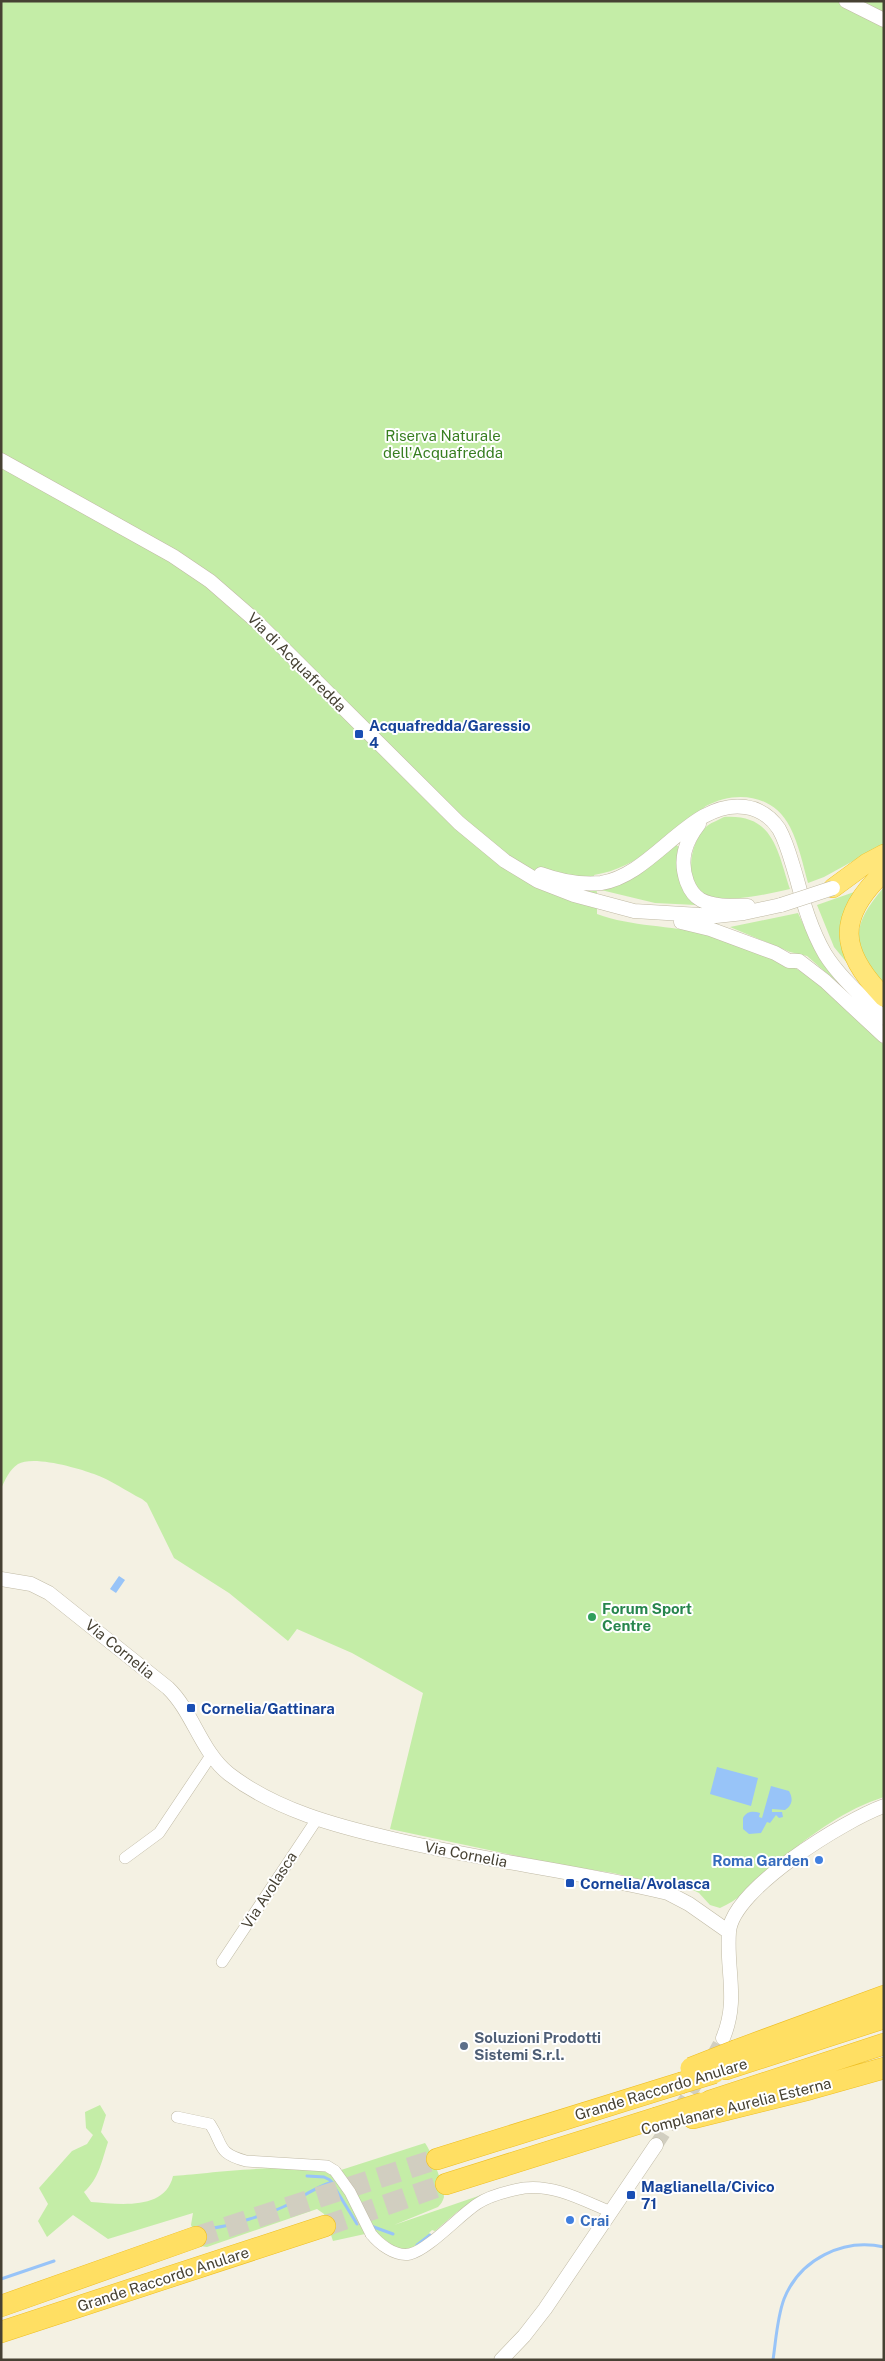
<svg xmlns="http://www.w3.org/2000/svg" width="885" height="2361" viewBox="0 0 885 2361" font-family="'Public Sans',sans-serif">
	<style>
		.green { fill: #c4eda7 }
		.water { fill: #98c4f8 }
		.lines { fill: none; stroke-linecap: round; stroke-linejoin: round }
		.stream { stroke: #98c4f8; stroke-width: 3 }
		.tertiary-tunnel { stroke: #d1cec0; stroke-width: 14; stroke-dasharray: 14 7; stroke-linecap: butt }
		.motorway-tunnel { stroke: #d1cec0; stroke-width: 21; stroke-dasharray: 21 11; stroke-linecap: butt }
		.minor-casing { stroke: #c0baa5; stroke-width: 12 }
		.tertiary-casing { stroke: #c0baa5; stroke-width: 15 }
		.trunk-casing { stroke: #eebe23; stroke-width: 20 }
		.motorway-casing { stroke: #eebe23; stroke-width: 22 }
		.minor { stroke: #fff; stroke-width: 11 }
		.tertiary { stroke: #fff; stroke-width: 14 }
		.trunk { stroke: #ffe67a; stroke-width: 19 }
		.motorway { stroke: #ffdf63; stroke-width: 21 }
		.minor-bridge-casing { stroke: #c0baa5; stroke-width: 12; stroke-linecap: butt }
		.tertiary-bridge-casing { stroke: #c0baa5; stroke-width: 15; stroke-linecap: butt }
		.motorway-bridge-casing { stroke: #eebe23; stroke-width: 22; stroke-linecap: butt }
		.minor-bridge { stroke: #fff; stroke-width: 11 }
		.tertiary-bridge { stroke: #fff; stroke-width: 14 }
		.motorway-bridge { stroke: #ffdf63; stroke-width: 21 }
		.transit-dot { fill: #1a4fb4; stroke: #fff; stroke-width: 2 }
		.leisure-dot { fill: #2e9e5b; stroke: #fff; stroke-width: 2 }
		.shop-dot { fill: #3f7fe0; stroke: #fff; stroke-width: 2 }
		.service-dot { fill: #5c6f8a; stroke: #fff; stroke-width: 2 }
		.labels { text-anchor: middle; dominant-baseline: central; stroke-width: 4; stroke-linejoin: round; paint-order: stroke }
		.park-label { font-size: 15px; fill: #377e20; stroke: #fff }
		.street-label { font-size: 15px; fill: #464133; stroke: #fff }
		.transit-label { font-size: 15px; font-weight: bold; fill: #164399; stroke: #fff; text-anchor: start }
		.leisure-label { font-size: 15px; font-weight: bold; fill: #27864d; stroke: #fff; text-anchor: start }
		.shop-label { font-size: 15px; font-weight: bold; fill: #366cbe; stroke: #fff; text-anchor: end }
		.service-label { font-size: 15px; font-weight: bold; fill: #4e5e75; stroke: #fff; text-anchor: start }
	</style>
	<rect width="100%" height="100%" fill="#f4f1e3"/>
	<path class="green" d="M 1,1 L 884,1 L 884,844 L 824,877 L 808,883 C 803,865 799,845 790,827 C 773,794 736,790 706,806 C 671,833 639,868 594,875 L 597,893 L 597,914 C 632,927 670,925 706,934 C 741,942 782,958 811,978 C 838,996 861,1022 884,1045 L 884,1797 C 846,1809 813,1833 783,1858 C 762,1875 744,1898 720,1908 L 710,1905 L 699,1893 L 679,1883 L 652,1882 L 613,1873 L 555,1864 L 390,1829 L 423,1693 L 352,1653 L 297,1629 L 288,1641 L 229,1593 L 174,1558 L 147,1503 L 142,1499 C 126,1491 111,1480 94,1474 C 78,1468 33,1455 18,1464 C 9,1470 5,1480 1,1489 Z
		M 724,817 C 774,814 777,850 790,889 C 766,894 734,903 709,896 C 681,887 690,840 707,826 C 712,822 719,820 724,817 Z
		M 676,845 L 679,847 C 681,868 678,891 696,905 L 655,903 L 601,890 C 631,880 652,865 676,845 Z
		M 884,887 L 884,984 C 851,944 850,927 884,887 Z
		M 857,891 L 852,969 L 834,947 L 817,905 Z
		M 798,913 L 816,952 L 838,983 L 807,956 L 790,952 L 730,927 Z
		M 100,2105 L 106,2115 L 101,2132 L 108,2142 C 102,2160 99,2179 84,2192 L 91,2202 C 119,2204 165,2211 173,2176 C 202,2174 314,2159 333,2176 C 348,2191 356,2216 365,2234 L 333,2241 L 324,2214 L 317,2209 L 207,2247 L 200,2246 L 191,2225 L 193,2213 L 108,2239 L 73,2215 L 47,2237 L 38,2221 L 48,2204 L 39,2188 L 72,2151 L 87,2144 L 93,2135 L 86,2128 L 85,2112 Z
		M 425,2143 C 431,2150 444,2187 444,2197 C 443,2201 441,2204 438,2207 L 394,2225 L 487,2193 L 457,2212 L 435,2231 L 432,2230 L 429,2233 L 431,2235 L 413,2248 L 398,2250 L 374,2231 L 341,2170 Z"/>
	<path class="water" d="M 119,1576 L 125,1580 L 116,1593 L 110,1589 Z
		M 717,1767 L 758,1778 L 751,1806 L 710,1794 Z
		M 771,1786 L 789,1791 C 793,1798 793,1805 785,1810 L 772,1809 L 772,1812 L 782,1812 L 783,1817 L 779,1818 L 776,1815 L 770,1823 L 767,1822 L 761,1833 L 749,1834 L 743,1829 L 743,1818 C 747,1811 753,1811 760,1813 L 759,1817 L 762,1818 Z"/>
	<g class="lines">
		<path class="stream" d="M 307,2176 L 324,2177 L 330,2180 L 357,2224
			M 371,2226 L 393,2234
			M 206,2228 C 221,2230 277,2211 291,2203 C 305,2195 316,2187 332,2182
			M 417,2245 L 430,2235
			M 1,2279 L 54,2261
			M 773,2360 C 776,2340 777,2318 784,2299 C 800,2259 843,2238 884,2247"/>
		<path class="tertiary-tunnel" d="M 656,2145 L 708,2065 L 723,2038"/>
		<path class="motorway-tunnel" d="M 325,2226 L 446,2184
			M 196,2237 L 437,2159"/>
		<defs>
			<path id="minor" d="M 125,1858 L 159,1833 L 212,1754
				M 222,1962 L 317,1819
				M 177,2117 L 210,2124 C 224,2145 216,2153 246,2161 L 327,2166 L 335,2171
				M 371,2234 C 379,2244 395,2257 410,2254 C 428,2250 459,2216 477,2204 C 490,2195 508,2191 524,2188 C 554,2184 584,2201 611,2212"/>
			<path id="tertiary" d="M 846,1 L 884,20
				M 1,460 L 173,556 L 210,581 L 256,621 L 459,823 L 505,861 L 538,881 L 574,895 L 634,911 L 716,916 L 744,913 L 781,905
				M 699,824 C 685,842 679,860 687,882 C 690,890 694,896 701,900 C 715,907 733,906 748,906
				M 541,874 C 560,881 580,885 601,883 C 654,875 691,799 745,807 C 760,809 771,817 779,829 C 787,843 791,860 796,876 C 803,902 811,930 825,954 C 840,978 864,998 884,1018
				M 681,922 L 710,929 L 775,953 L 789,961 L 799,961 L 825,981 L 884,1036
				M 1,1579 L 31,1584 L 49,1593 L 168,1688 C 193,1712 201,1752 229,1774 C 276,1810 336,1826 393,1839 C 484,1861 578,1871 668,1893 L 689,1904 L 729,1932
				M 723,2038 C 739,2000 726,1970 729,1932 C 732,1889 845,1820 884,1806
				M 501,2360 L 524,2336 L 545,2309 L 656,2145"/>
			<path id="trunk" d="M 884,872 C 836,917 839,951 884,997
				M 833,888 L 867,863 L 884,854"/>
			<path id="motorway" d="M 737,2050 L 884,1996
				M 726,2069 L 884,2018
				M 710,2101 L 884,2044
				M 693,2118 L 810,2089 L 884,2068
				M 437,2159 L 681,2083
				M 446,2184 L 656,2118
				M 1,2306 L 196,2237
				M 1,2332 L 325,2226"/>
		</defs>
		<use href="#minor" class="minor-casing"/>
		<use href="#tertiary" class="tertiary-casing"/>
		<use href="#trunk" class="trunk-casing"/>
		<use href="#motorway" class="motorway-casing"/>
		<use href="#minor" class="minor"/>
		<use href="#tertiary" class="tertiary"/>
		<use href="#trunk" class="trunk"/>
		<use href="#motorway" class="motorway"/>
		<defs>
			<path id="minor-bridge" d="M 335,2171 L 350,2192 L 371,2234"/>
			<path id="tertiary-bridge" d="M 781,905 L 833,888"/>
			<path id="motorway-bridge" d="M 691,2068 L 737,2050
				M 681,2083 L 714,2073
				M 656,2118 L 703,2103"/>
		</defs>
		<use href="#minor-bridge" class="minor-bridge-casing"/>
		<use href="#tertiary-bridge" class="tertiary-bridge-casing"/>
		<use href="#motorway-bridge" class="motorway-bridge-casing"/>
		<use href="#minor-bridge" class="minor-bridge"/>
		<use href="#tertiary-bridge" class="tertiary-bridge"/>
		<use href="#motorway-bridge" class="motorway-bridge"/>
	</g>
	<g class="transit-dot">
		<rect x="354" y="729" width="10" height="10" rx="2.5"/>
		<rect x="186" y="1703" width="10" height="10" rx="2.5"/>
		<rect x="565" y="1878" width="10" height="10" rx="2.5"/>
		<rect x="626" y="2190" width="10" height="10" rx="2.5"/>
	</g>
	<circle class="leisure-dot" cx="592" cy="1617" r="5"/>
	<g class="shop-dot">
		<circle cx="819" cy="1860" r="5"/>
		<circle cx="570" cy="2220" r="5"/>
	</g>
	<circle class="service-dot" cx="464" cy="2046" r="5"/>
	<g class="labels">
		<g class="park-label">
			<text x="443" y="435">Riserva Naturale<tspan x="443" dy="17">dell'Acquafredda</tspan></text>
		</g>
		<g class="street-label">
			<text transform="translate(297 662) rotate(45)">Via di Acquafredda</text>
			<text transform="translate(120 1649) rotate(39)">Via Cornelia</text>
			<text transform="translate(466 1854) rotate(11)">Via Cornelia</text>
			<text transform="translate(269 1890) rotate(-57)">Via Avolasca</text>
			<text transform="translate(661 2089) rotate(-17)">Grande Raccordo Anulare</text>
			<text transform="translate(736 2106) rotate(-14)">Complanare Aurelia Esterna</text>
			<text transform="translate(163 2279) rotate(-18)">Grande Raccordo Anulare</text>
		</g>
		<g class="transit-label">
			<text x="369" y="725">Acquafredda/Garessio<tspan x="369" dy="17">4</tspan></text>
			<text x="201" y="1708">Cornelia/Gattinara</text>
			<text x="580" y="1883">Cornelia/Avolasca</text>
			<text x="641" y="2186">Maglianella/Civico<tspan x="641" dy="17">71</tspan></text>
		</g>
		<g class="leisure-label">
			<text x="602" y="1608">Forum Sport<tspan x="602" dy="17">Centre</tspan></text>
		</g>
		<g class="shop-label">
			<text x="809" y="1860">Roma Garden</text>
			<text x="580" y="2220" text-anchor="start">Crai</text>
		</g>
		<g class="service-label">
			<text x="474" y="2037">Soluzioni Prodotti<tspan x="474" dy="17">Sistemi S.r.l.</tspan></text>
		</g>
	</g>
	<rect width="885" height="2361" fill="none" stroke="#464133" stroke-width="5"/>
</svg>
